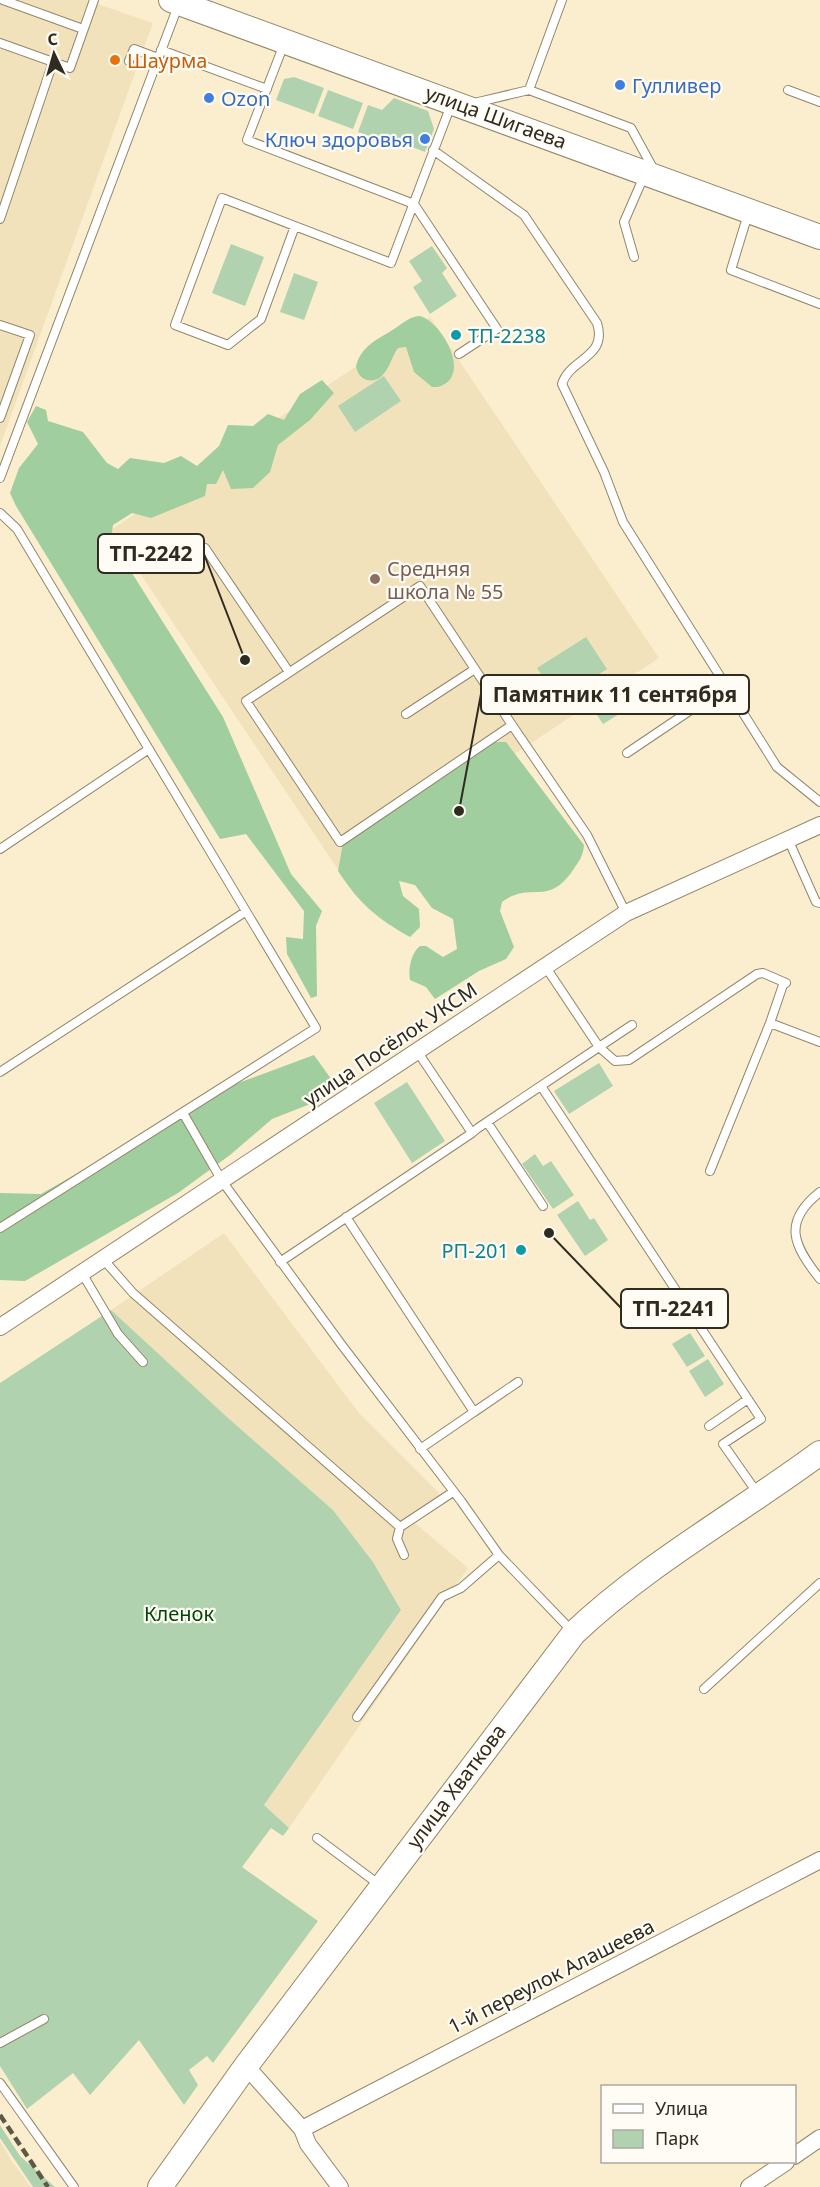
<svg xmlns="http://www.w3.org/2000/svg" width="820" height="2187" viewBox="0 0 820 2187" font-family="'Noto Sans',sans-serif">
	<style>
		.built { fill: #f2e2bb }
		.green { fill: #b1d2af }
		.forest { fill: #a0ce9e }
		.lines { fill: none; stroke-linecap: round; stroke-linejoin: round }
		.lane-casing { stroke: #928669; stroke-width: 10 }
		.street-casing { stroke: #928669; stroke-width: 18 }
		.secondary-casing { stroke: #928669; stroke-width: 26 }
		.lane { stroke: #fff; stroke-width: 8 }
		.street { stroke: #fff; stroke-width: 16 }
		.secondary { stroke: #fff; stroke-width: 24 }
		.rail { stroke: #5f5848; stroke-width: 4.5; stroke-dasharray: 9 4.5; stroke-linecap: butt }
		.food-dot { fill: #e8710a; stroke: #fffcf6; stroke-width: 2 }
		.shop-dot { fill: #3f7fe0; stroke: #fffcf6; stroke-width: 2 }
		.culture-dot { fill: #0f9aa8; stroke: #fffcf6; stroke-width: 2 }
		.education-dot { fill: #8d6e63; stroke: #fffcf6; stroke-width: 2 }
		.labels { text-anchor: middle; dominant-baseline: central; stroke-width: 4.5; stroke-linejoin: round; paint-order: stroke }
		.food-label { font-size: 20px; fill: #c56008; stroke: #fffcf6; text-anchor: start }
		.shop-label { font-size: 20px; fill: #366cbe; stroke: #fffcf6; text-anchor: start }
		.street-label { font-size: 20px; fill: #302b1f; stroke: #fffcf6 }
		.culture-label { font-size: 20px; fill: #0d838f; stroke: #fffcf6; text-anchor: start }
		.education-label { font-size: 20px; fill: #785e54; stroke: #fffcf6; text-anchor: start }
		.park-label { font-size: 20px; fill: #004706; stroke: #fffcf6 }
		.leader { fill: none; stroke: #302b1f; stroke-width: 2 }
		.callout-dot { fill: #302b1f; stroke: #fffcf6; stroke-width: 2 }
		.callout { fill: #fffcf6; stroke: #302b1f; stroke-width: 2 }
		.callout-label { font-size: 21px; text-anchor: middle; font-weight: bold; fill: #302b1f }
	</style>
	<rect width="100%" height="100%" fill="#fbeece"/>
	<path class="built" d="M 0,0 L 86,0 L 153,23 L 0,446 Z
		M 430,317 L 659,658 L 339,871 L 111,530 Z
		M 224,1233 L 359,1413 L 440,1494 L 415,1523 L 468,1568 L 289,1828 L 264,1805 L 401,1610 L 373,1562 L 333,1510 L 227,1417 L 111,1310 Z
		M 0,2141 L 11,2160 L 31,2187 L 0,2187 Z"/>
	<path class="green" d="M 294,77 L 324,88 L 314,114 L 276,100 L 284,79 Z
		M 328,90 L 363,103 L 353,129 L 318,116 Z
		M 394,98 L 428,111 L 434,129 L 425,152 L 383,136 L 381,140 L 358,132 L 368,105 L 382,110 Z
		M 231,244 L 264,257 L 245,306 L 212,293 Z
		M 432,246 L 447,268 L 442,273 L 457,296 L 430,314 L 413,287 L 422,281 L 409,261 Z
		M 294,273 L 318,282 L 304,320 L 280,312 Z
		M 384,376 L 401,401 L 355,432 L 338,406 Z
		M 586,637 L 607,669 L 558,700 L 537,668 Z
		M 619,693 L 629,708 L 603,724 L 593,709 Z
		M 599,1063 L 613,1086 L 569,1114 L 554,1091 Z
		M 407,1082 L 445,1141 L 412,1163 L 374,1103 Z
		M 535,1154 L 543,1166 L 551,1161 L 574,1195 L 553,1209 L 522,1164 Z
		M 578,1201 L 590,1220 L 594,1218 L 608,1240 L 585,1256 L 557,1215 Z
		M 111,1310 L 227,1417 L 333,1510 L 373,1562 L 401,1610 L 264,1805 L 289,1828 L 283,1836 L 271,1828 L 242,1867 L 318,1921 L 213,2063 L 207,2056 L 189,2070 L 198,2085 L 184,2105 L 139,2040 L 90,2095 L 73,2073 L 27,2109 L 0,2066 L 0,1383 Z
		M 690,1333 L 705,1356 L 687,1367 L 672,1344 Z
		M 708,1359 L 724,1384 L 705,1397 L 689,1371 Z
		M 0,2125 L 20,2156 L 55,2187 L 33,2187 L 0,2138 Z"/>
	<path class="forest" d="M 420,316 C 441,321 474,377 438,387 L 432,387 L 414,372 L 406,347 L 398,348 C 390,358 387,384 367,380 C 360,378 357,372 356,366 C 362,345 377,340 394,329 C 404,323 408,317 420,316 Z
		M 322,380 L 334,393 L 310,420 L 278,445 L 270,472 L 253,488 L 231,489 L 223,470 L 216,484 L 207,484 L 205,496 L 151,518 L 132,513 L 113,525 L 111,540 L 223,717 L 291,874 L 322,911 L 316,926 L 317,996 L 311,998 L 287,954 L 286,937 L 303,939 L 304,911 L 246,834 L 220,839 L 16,506 L 10,493 L 19,468 L 38,444 L 27,422 L 36,406 L 46,410 L 48,421 L 83,432 L 107,463 L 118,469 L 130,458 L 164,463 L 181,456 L 197,466 L 219,446 L 228,425 L 253,426 L 268,414 L 284,420 L 300,394 Z
		M 493,742 L 506,742 L 584,845 C 583,857 579,861 573,870 C 547,908 532,880 502,902 L 500,911 L 514,947 L 506,959 L 479,971 L 435,999 L 426,987 L 410,980 C 408,969 411,953 420,946 L 426,946 L 443,957 L 457,949 L 453,919 L 432,908 L 415,885 L 399,881 L 403,896 L 419,909 L 420,927 L 410,937 C 376,918 359,903 338,871 L 343,843 Z
		M 314,1055 L 334,1083 L 323,1099 L 272,1119 L 230,1155 L 178,1193 L 25,1281 L 0,1280 L 0,1193 L 41,1194 L 230,1086 Z"/>
	<g class="lines">
		<defs>
			<path id="lane" d="M 3,0 L 83,29
				M 0,43 L 70,68 L 94,0
				M 284,44 L 247,140 L 414,204 L 497,329 L 459,354
				M 161,50 L 267,89
				M 129,61 L 134,49 L 158,58
				M 529,90 L 562,0
				M 788,90 L 820,102
				M 474,103 L 529,90 L 631,128 L 655,172
				M 433,150 L 524,215 L 597,323 C 608,358 570,358 562,384 L 604,472 L 623,522 L 777,767 L 820,802
				M 748,214 L 731,270 L 820,304
				M 0,219 L 53,62
				M 295,226 L 261,319 L 228,345 L 175,325 L 222,198 L 391,263 L 451,105
				M 634,257 L 624,222 L 644,176
				M 0,325 L 30,335 L 0,418
				M 0,478 L 178,6
				M 0,513 L 17,529 L 316,1028 L 0,1228
				M 205,548 L 289,672
				M 406,714 L 475,669
				M 512,725 L 420,586 L 246,701 L 340,842 L 512,725 L 587,835 L 626,913
				M 627,753 L 725,687
				M 788,839 L 816,902 L 820,903
				M 0,849 L 149,749
				M 770,1023 L 784,982
				M 632,1025 L 599,1047 L 615,1061 L 629,1060 L 757,974 L 763,973 L 786,983
				M 417,1051 L 472,1133 L 478,1128 L 599,1047 L 545,966
				M 0,1072 L 245,912
				M 541,1086 L 761,1419 L 723,1444 L 758,1494
				M 183,1113 L 222,1181 L 341,1344 L 461,1501 L 499,1555 L 572,1631
				M 487,1122 L 543,1206
				M 710,1171 L 770,1023 L 820,1042
				M 820,1192 C 782,1222 793,1245 820,1279
				M 346,1217 L 474,1412 L 420,1449
				M 103,1259 L 133,1293 L 400,1527 L 453,1492
				M 280,1262 L 472,1133
				M 82,1273 L 118,1334 L 143,1362
				M 474,1412 L 518,1382
				M 709,1426 L 748,1399
				M 400,1527 L 397,1539 L 404,1555
				M 704,1689 L 820,1583
				M 357,1717 L 442,1597 L 461,1588 L 499,1555
				M 317,1838 L 381,1886
				M 0,2043 L 44,2019
				M 0,2083 L 74,2187"/>
			<path id="street" d="M 0,1327 L 626,913 L 820,825
				M 246,2066 L 302,2129 L 308,2144 L 340,2187
				M 302,2129 L 820,1860
				M 794,2156 L 820,2138
				M 749,2187 L 786,2162"/>
			<path id="secondary" d="M 171,0 L 820,237
				M 160,2187 L 246,2066 L 574,1633 C 648,1563 739,1513 820,1453"/>
		</defs>
		<use href="#lane" class="lane-casing"/>
		<use href="#street" class="street-casing"/>
		<use href="#secondary" class="secondary-casing"/>
		<use href="#lane" class="lane"/>
		<use href="#street" class="street"/>
		<use href="#secondary" class="secondary"/>
		<path class="rail" d="M 0,2115 L 48,2187"/>
	</g>
	<circle class="food-dot" cx="115" cy="60" r="6"/>
	<g class="shop-dot">
		<circle cx="620" cy="85" r="6"/>
		<circle cx="209" cy="98" r="6"/>
		<circle cx="425" cy="139" r="6"/>
	</g>
	<g class="culture-dot">
		<circle cx="456" cy="335" r="6"/>
		<circle cx="521" cy="1250" r="6"/>
	</g>
	<circle class="education-dot" cx="375" cy="579" r="6"/>
	<g class="labels">
		<g class="food-label">
			<text x="127" y="60">Шаурма</text>
		</g>
		<g class="shop-label">
			<text x="632" y="85">Гулливер</text>
			<text x="221" y="98">Ozon</text>
			<text x="413" y="139" text-anchor="end">Ключ здоровья</text>
		</g>
		<g class="street-label">
			<text transform="translate(496 117) rotate(20)">улица Шигаева</text>
			<text transform="translate(390 1044) rotate(-34)">улица Посёлок УКСМ</text>
			<text transform="translate(456 1786) rotate(-53)">улица Хваткова</text>
			<text transform="translate(551 1976) rotate(-27)">1-й переулок Алашеева</text>
		</g>
		<g class="culture-label">
			<text x="468" y="335">ТП-2238</text>
			<text x="509" y="1250" text-anchor="end">РП-201</text>
		</g>
		<g class="education-label">
			<text x="387" y="568">Средняя<tspan x="387" dy="23">школа № 55</tspan></text>
		</g>
		<g class="park-label">
			<text x="179" y="1613">Кленок</text>
		</g>
	</g>
	<path class="leader" d="M245 660L204 554M459 811L481 694M549 1233L621 1308"/>
	<g class="callout-dot">
		<circle cx="245" cy="660" r="6"/>
		<circle cx="459" cy="811" r="6"/>
		<circle cx="549" cy="1233" r="6"/>
	</g>
	<g class="callout">
		<rect x="98" y="534" width="106" height="39" rx="6"/>
		<rect x="481" y="675" width="268" height="39" rx="6"/>
		<rect x="621" y="1289" width="107" height="39" rx="6"/>
	</g>
	<g class="callout-label">
		<text x="151" y="561">ТП-2242</text>
		<text x="615" y="702">Памятник 11 сентября</text>
		<text x="674" y="1316">ТП-2241</text>
	</g>
	<rect x="601" y="2085" width="195" height="78" fill="#fffcf6" stroke="#aca8a0" stroke-width="1.5"/>
	<rect x="613" y="2104" width="30" height="9" fill="#ffffff" stroke="#aca8a0" stroke-width="1.5"/>
	<text x="655" y="2115" font-size="18" fill="#302b1f">Улица</text>
	<rect x="613" y="2130" width="30" height="18" fill="#b1d2af" stroke="#aca8a0" stroke-width="1.5"/>
	<text x="655" y="2145" font-size="18" fill="#302b1f">Парк</text>
	<g transform="translate(54 54) rotate(355)" stroke="#fffcf6" stroke-width="4.5" paint-order="stroke">
	<path d="M0-4.5L10 22L0 15L-10 22Z" fill="#302b1f"/>
	<text y="-9" font-size="16" font-weight="bold" text-anchor="middle" fill="#302b1f">С</text>
	</g>
</svg>
